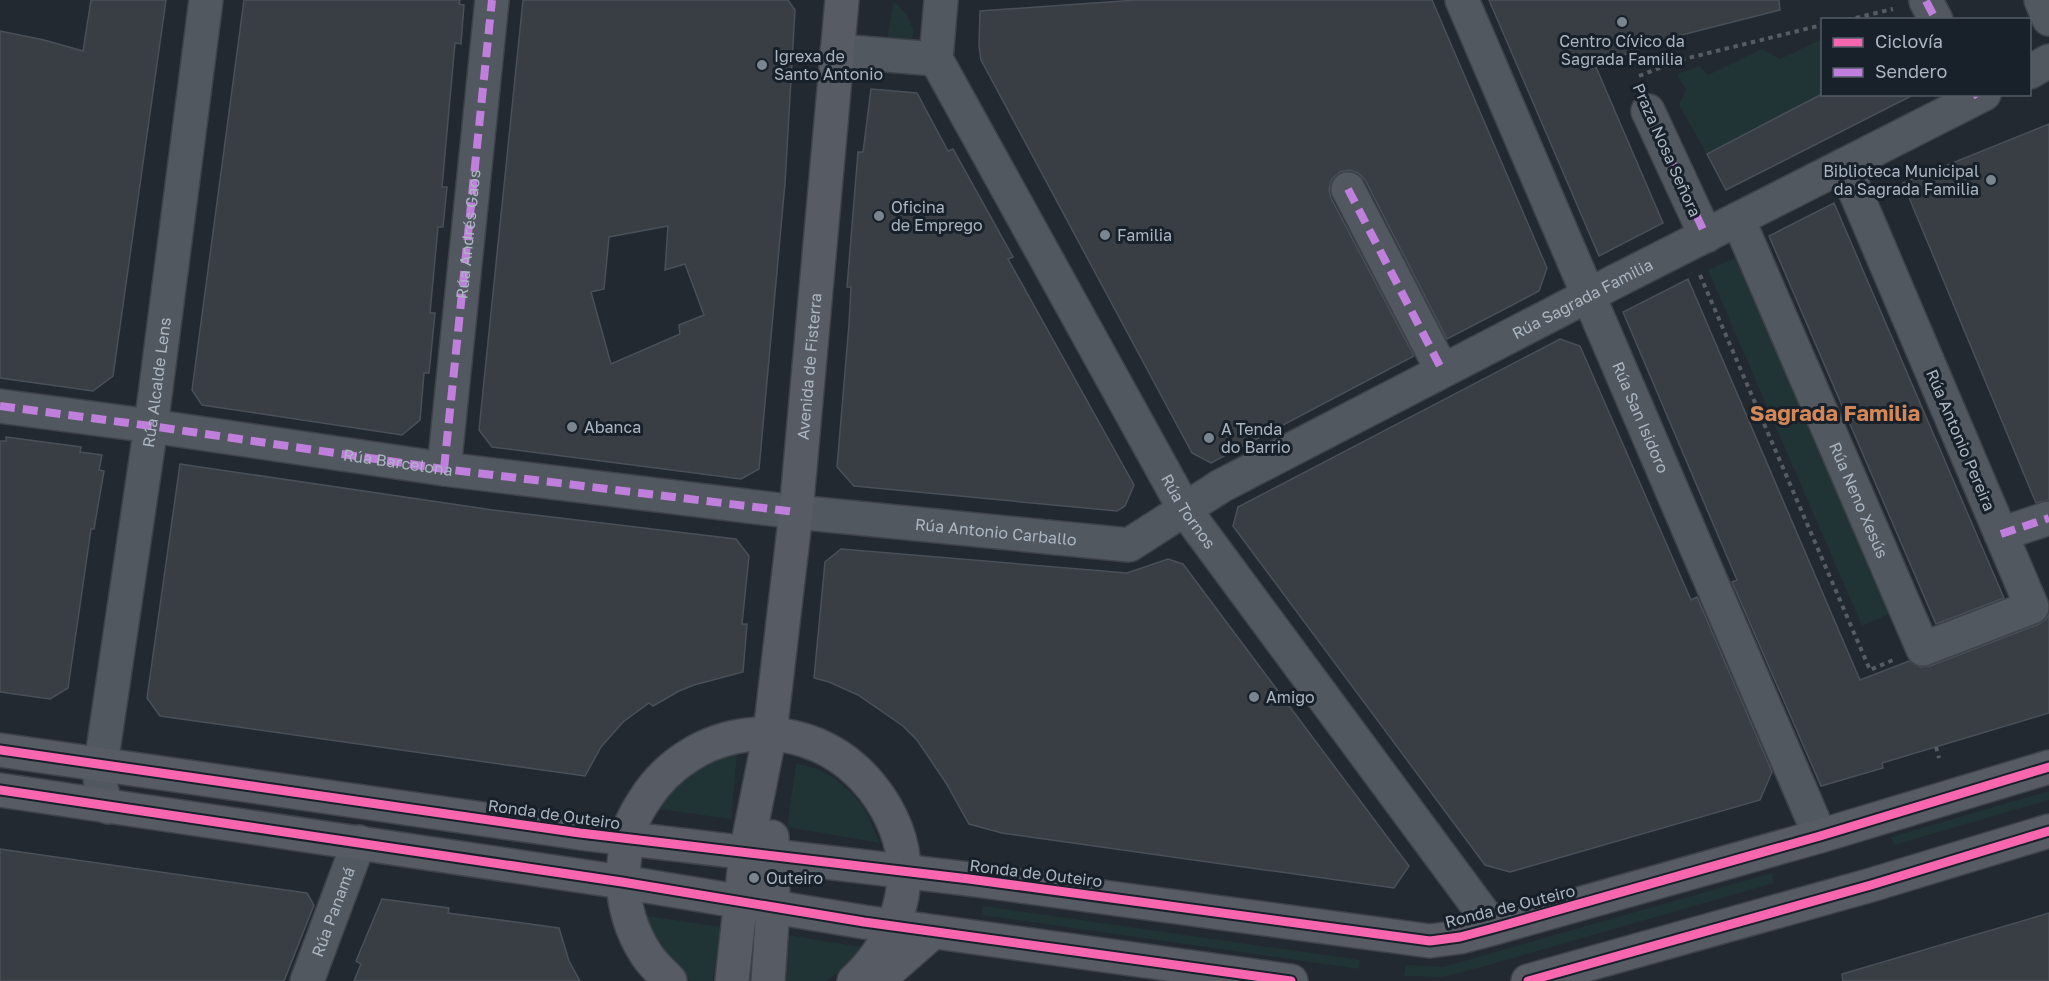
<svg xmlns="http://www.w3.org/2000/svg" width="2049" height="981" viewBox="0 0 2049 981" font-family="'Golos Text',sans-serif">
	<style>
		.green { fill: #203335 }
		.building { fill: #383e44; stroke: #4a5058; stroke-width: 1.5; fill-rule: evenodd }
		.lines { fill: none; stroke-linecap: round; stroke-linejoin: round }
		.street-casing { stroke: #3f4349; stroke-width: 36 }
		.secondary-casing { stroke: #3f4349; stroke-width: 36 }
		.path { stroke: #565c62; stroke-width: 4; stroke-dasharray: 4.5 4.5; stroke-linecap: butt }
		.street { stroke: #52585f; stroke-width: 33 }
		.secondary { stroke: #575c64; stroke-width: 33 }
		.quiet { stroke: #c07fdc; stroke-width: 8; stroke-dasharray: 15 8; stroke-linecap: butt }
		.cycleway-casing { stroke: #18202a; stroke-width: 13 }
		.cycleway { stroke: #f766af; stroke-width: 9 }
		.poi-dot { fill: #7b8590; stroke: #18202a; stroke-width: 2 }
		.labels { text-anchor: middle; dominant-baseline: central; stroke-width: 6; stroke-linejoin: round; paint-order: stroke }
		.poi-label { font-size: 16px; fill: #abb6c3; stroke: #18202a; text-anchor: start }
		.street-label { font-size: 16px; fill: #abb6c3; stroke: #18202a }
		.district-label { font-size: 22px; font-weight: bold; fill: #d48756; stroke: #18202a }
	</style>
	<rect width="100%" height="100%" fill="#232930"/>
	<path class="green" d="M 894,1 L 906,14 L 914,31 L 912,38 L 906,45 L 886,44 Z
		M 1822,39 L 1822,94 L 1707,154 L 1679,105 L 1686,90 L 1677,74 L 1699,66 L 1708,75 L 1762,49 L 1780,59 Z
		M 1735,258 L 1889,614 L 1862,626 L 1708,270 Z
		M 737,754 L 731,819 L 651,808 L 666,787 L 710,759 Z
		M 796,764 C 826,766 855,791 869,817 C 873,826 876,835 880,843 L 787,827 Z
		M 2049,791 L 2049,800 L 1894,845 L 1891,837 Z
		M 1772,873 L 1774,883 L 1478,968 L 1443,977 L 1404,976 L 1406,965 L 1443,967 Z
		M 983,906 L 1360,960 L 1359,969 L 982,915 Z
		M 635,914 L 721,927 L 713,981 L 691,981 L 682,976 Z
		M 782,934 L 861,947 L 844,968 L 826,981 L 779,981 Z"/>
	<path class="building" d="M 91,0 L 166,0 L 113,376 L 93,391 L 0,378 L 0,31 L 44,40 L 83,51 Z
		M 244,0 L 460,0 L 459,4 L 464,5 L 461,44 L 455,43 L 442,187 L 447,187 L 443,227 L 438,227 L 430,313 L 435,313 L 429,373 L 424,373 L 420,420 L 402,435 L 202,405 L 192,390 Z
		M 523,0 L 788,0 L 795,10 L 785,183 L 759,469 L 741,479 L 492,447 L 479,430 ZM 668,226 L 665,270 L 685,264 L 704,315 L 679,325 L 680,334 L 611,364 L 591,292 L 604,289 L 609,237 Z
		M 1136,0 L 1432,0 L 1547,268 L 1539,291 L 1447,339 L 1365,180 L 1358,173 L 1349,170 L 1340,172 L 1332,179 L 1329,189 L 1331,198 L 1414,356 L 1211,463 L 1192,453 L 981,60 L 979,46 L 980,11 Z
		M 1489,0 L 1779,0 L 1780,10 L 1654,42 L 1596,67 L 1663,223 L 1599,256 Z
		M 871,89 L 917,93 L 948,151 L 953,149 L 1013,257 L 1008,259 L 1134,485 L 1125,506 L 1117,511 L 854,486 L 837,467 L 849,324 L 851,287 L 847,287 L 858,152 L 863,152 Z
		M 1822,94 L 1915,94 L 1726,190 L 1707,154 Z
		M 2049,124 L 2049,500 L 2036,503 L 1903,183 Z
		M 1834,203 L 2004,598 L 1936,624 L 1769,236 Z
		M 1688,279 L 1860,680 L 1909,661 L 1920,667 L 1930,666 L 2039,624 L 2046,619 L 2049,613 L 2049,713 L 1882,763 L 1883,768 L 1821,786 L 1732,582 L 1737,580 L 1623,312 Z
		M 1560,339 L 1580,346 L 1691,600 L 1697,597 L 1772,772 L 1760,800 L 1510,872 L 1485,865 L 1233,526 L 1238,507 Z
		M 6,437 L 81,447 L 80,452 L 102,455 L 99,470 L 104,471 L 94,529 L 91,529 L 68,688 L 50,699 L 0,692 L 0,441 L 6,441 Z
		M 180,464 L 493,510 L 736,539 L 749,556 L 742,624 L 747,624 L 743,672 L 694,685 L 679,691 L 653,706 L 649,703 L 623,722 L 601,747 L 585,776 L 160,716 L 147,698 Z
		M 841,549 L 1127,573 L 1168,559 L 1183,564 L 1409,866 L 1394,888 L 1002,833 L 969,824 L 946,783 L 917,740 L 903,726 L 858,695 L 829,682 L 814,678 L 825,562 Z
		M 0,849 L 307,893 L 314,905 L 284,981 L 0,981 Z
		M 382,899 L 449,908 L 448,913 L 559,928 L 569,961 L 580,981 L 354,981 L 361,964 L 356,961 Z
		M 2049,913 L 2049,981 L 1843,981 L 1842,974 Z"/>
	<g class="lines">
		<defs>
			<g id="street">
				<path id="s1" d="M 1462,0 L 1820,836"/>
				<path d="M 2041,0 L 2049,19"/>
				<path d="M 1926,1 L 1936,20"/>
				<path d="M 837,51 L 936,59 L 941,0"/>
				<path id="s2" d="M 936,59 L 1185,510 L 1494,928"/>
				<path d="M 2030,72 L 2049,61"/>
				<path d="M 1648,111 L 1706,236"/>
				<path d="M 1348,189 L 1442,370"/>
				<path id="s3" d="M 1738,219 L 1923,649 L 2032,607 L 1844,165"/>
				<path id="s4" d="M 0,406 L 151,426 L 444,469 L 796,512 L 1129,545 L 1221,486 L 1616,281 L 1984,94"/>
				<path d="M 444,469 L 492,0"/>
				<path d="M 2001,534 L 2049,518"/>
				<path id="s5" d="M 108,807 C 100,791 99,780 101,764 L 151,426 L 206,0"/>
				<path id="s6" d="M 307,981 L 359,842"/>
			</g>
			<g id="secondary">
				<path d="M 0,750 L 580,833 L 969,879 L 1430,941 L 1460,937 L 1494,928 L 1820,836 L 2049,767"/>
				<path d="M 0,790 L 622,882 L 864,922 L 1291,981"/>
				<path d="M 670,981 C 662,972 652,964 646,954 C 628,926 621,895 624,863 C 625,856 625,848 626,840 C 629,825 637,811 645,799 C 692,726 794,711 858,772 C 879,792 896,820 902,850 C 911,898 890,948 854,981"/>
				<path id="s7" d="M 732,981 L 746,853 L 770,733 L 796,512 L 842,0"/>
				<path d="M 768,981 L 773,907 L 772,837"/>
				<path d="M 877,981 L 933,932"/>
				<path d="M 1528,981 L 1871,885 L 2049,831"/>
			</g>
		</defs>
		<use href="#street" class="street-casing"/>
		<use href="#secondary" class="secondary-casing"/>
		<path class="path" d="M 1847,20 L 1893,9
			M 1639,76 L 1680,60 L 1822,25
			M 1700,275 L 1870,670 L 1893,660
			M 1936,747 L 1939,758"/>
		<use href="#street" class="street"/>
		<use href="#secondary" class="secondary"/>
		<g class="quiet">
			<path d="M 1926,1 L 1936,20"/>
			<path d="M 1976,94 L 1978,97"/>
			<path d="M 1648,111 L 1706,236"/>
			<path d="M 1348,189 L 1442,370"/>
			<path d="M 0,406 L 151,426 L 444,469 L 796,512"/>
			<path id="s8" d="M 444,469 L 492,0"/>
			<path d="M 2001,534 L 2049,518"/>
		</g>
		<defs>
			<path id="cycleway" d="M 0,750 L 580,833 L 969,879 L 1430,941 L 1460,937 L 1494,928 L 1820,836 L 2049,767
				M 0,790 L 622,882 L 864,922 L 1291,981
				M 1528,981 L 1871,885 L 2049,831"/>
		</defs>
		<use href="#cycleway" class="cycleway-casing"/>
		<use href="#cycleway" class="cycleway"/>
	</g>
	<g class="poi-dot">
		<circle cx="1622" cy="22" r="6"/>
		<circle cx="762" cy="65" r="6"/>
		<circle cx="1991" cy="180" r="6"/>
		<circle cx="879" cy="216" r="6"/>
		<circle cx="1105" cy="235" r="6"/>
		<circle cx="572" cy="427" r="6"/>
		<circle cx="1209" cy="438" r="6"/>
		<circle cx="1254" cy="697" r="6"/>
		<circle cx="754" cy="878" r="6"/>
	</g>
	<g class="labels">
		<g class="poi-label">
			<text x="1622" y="41" text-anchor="middle">Centro Cívico da<tspan x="1622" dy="18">Sagrada Familia</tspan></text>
			<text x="774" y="56">Igrexa de<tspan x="774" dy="18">Santo Antonio</tspan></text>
			<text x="1979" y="171" text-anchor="end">Biblioteca Municipal<tspan x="1979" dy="18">da Sagrada Familia</tspan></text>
			<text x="891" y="207">Oficina<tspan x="891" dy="18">de Emprego</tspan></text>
			<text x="1117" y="235">Familia</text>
			<text x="584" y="427">Abanca</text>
			<text x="1221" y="429">A Tenda<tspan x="1221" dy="18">do Barrio</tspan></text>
			<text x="1266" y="697">Amigo</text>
			<text x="766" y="878">Outeiro</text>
		</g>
		<g class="street-label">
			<text transform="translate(1667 150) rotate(66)">Praza Nosa Señora</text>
			<text stroke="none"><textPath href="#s8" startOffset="236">Rúa Andrés Gaos</textPath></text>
			<text stroke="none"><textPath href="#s4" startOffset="1654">Rúa Sagrada Familia</textPath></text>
			<text stroke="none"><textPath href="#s7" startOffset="620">Avenida de Fisterra</textPath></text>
			<text stroke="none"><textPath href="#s5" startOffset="430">Rúa Alcalde Lens</textPath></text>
			<text stroke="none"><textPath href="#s1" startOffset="454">Rúa San Isidoro</textPath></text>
			<text transform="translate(1961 440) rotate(67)">Rúa Antonio Pereira</text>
			<text stroke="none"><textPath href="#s4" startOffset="402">Rúa Barcelona</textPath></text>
			<text stroke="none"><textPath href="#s3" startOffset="306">Rúa Neno Xesús</textPath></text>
			<text stroke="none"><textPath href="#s2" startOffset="518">Rúa Tornos</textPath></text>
			<text stroke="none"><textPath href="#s4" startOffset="1004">Rúa Antonio Carballo</textPath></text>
			<text transform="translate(554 814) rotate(8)">Ronda de Outeiro</text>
			<text transform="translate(1036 873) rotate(7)">Ronda de Outeiro</text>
			<text transform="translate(1510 906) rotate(-14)">Ronda de Outeiro</text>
			<text stroke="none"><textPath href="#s6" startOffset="74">Rúa Panamá</textPath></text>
		</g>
		<g class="district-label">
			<text x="1835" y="412">Sagrada Familia</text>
		</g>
	</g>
	<rect x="1821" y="18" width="210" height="78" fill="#18202a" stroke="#535c67" stroke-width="1.5"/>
	<rect x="1833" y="38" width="30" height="9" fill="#f766af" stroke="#535c67" stroke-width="1.5"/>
	<text x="1875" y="48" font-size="18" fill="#abb6c3">Ciclovía</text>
	<rect x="1833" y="68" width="30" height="9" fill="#c07fdc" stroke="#535c67" stroke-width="1.5"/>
	<text x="1875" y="78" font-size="18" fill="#abb6c3">Sendero</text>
</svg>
